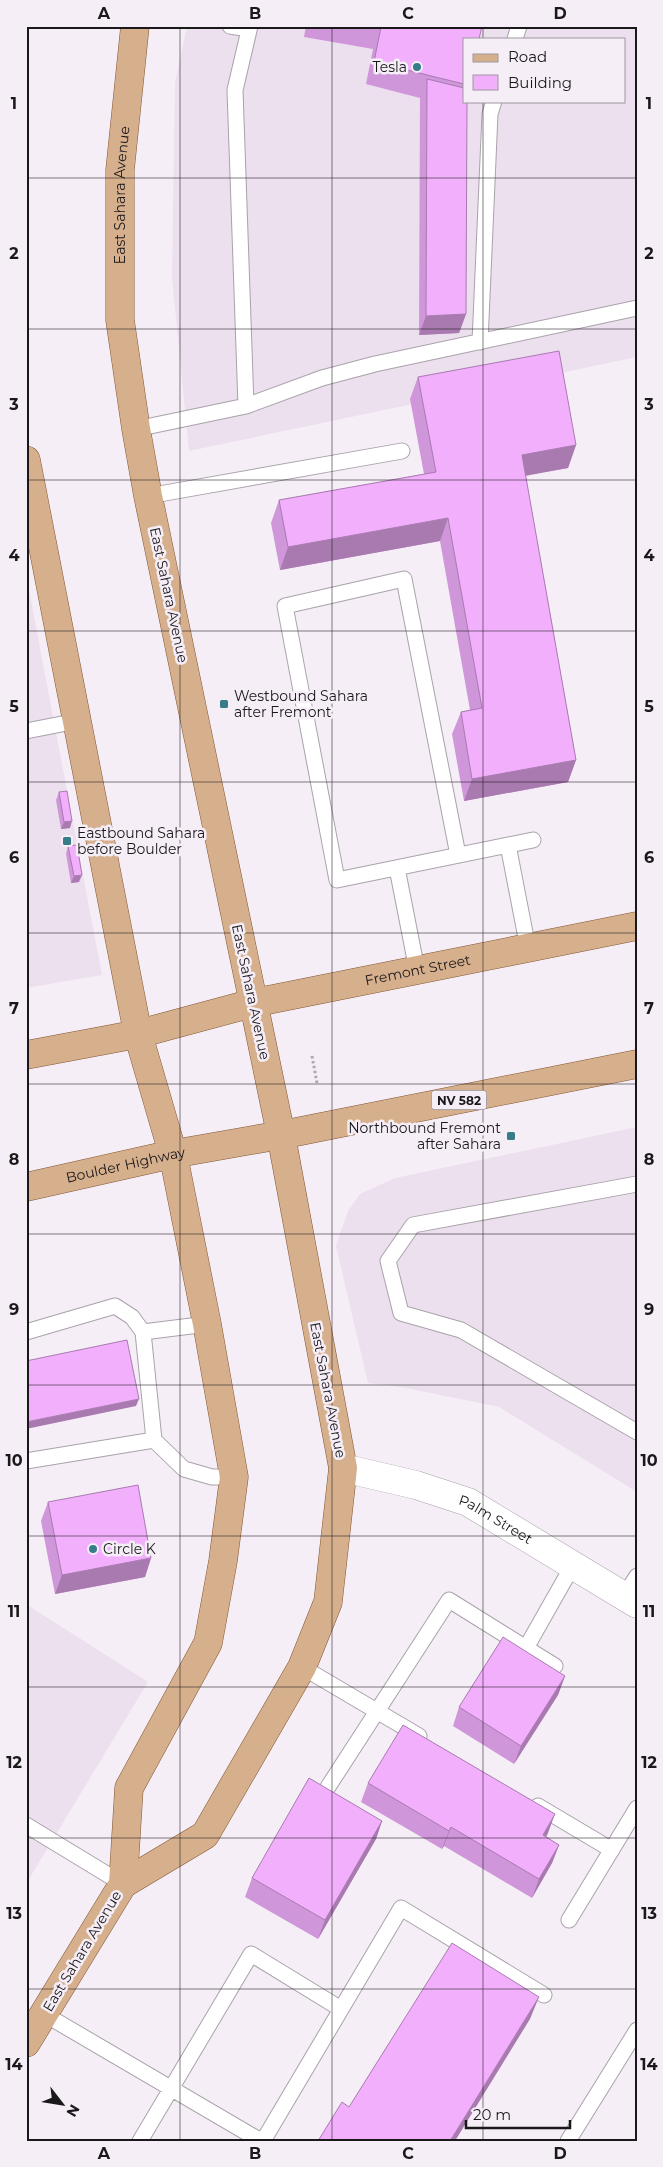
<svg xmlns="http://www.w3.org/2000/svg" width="663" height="2167" viewBox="0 0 663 2167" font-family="Montserrat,sans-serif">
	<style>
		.built { fill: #ecdfee; fill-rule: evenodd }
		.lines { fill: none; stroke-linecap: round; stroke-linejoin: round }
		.service-casing { stroke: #a9a2aa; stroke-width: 17 }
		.minor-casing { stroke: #a9a2aa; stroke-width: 29 }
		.primary-casing { stroke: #835733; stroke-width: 29 }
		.path { stroke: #ada7ae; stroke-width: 3; stroke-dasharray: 2.5 2.5; stroke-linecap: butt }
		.service { stroke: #fff; stroke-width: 15 }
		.minor { stroke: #fff; stroke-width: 28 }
		.primary { stroke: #d6af8d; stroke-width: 28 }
		.wall { fill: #cf96d9 }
		.shaded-wall { fill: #a97ab0 }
		.building { fill: #f1affc; stroke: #a97ab0 }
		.grid { fill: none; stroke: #1a181a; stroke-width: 1; stroke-opacity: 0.55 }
		.poi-dot { fill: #377c89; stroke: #f6eef7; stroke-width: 2 }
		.labels { text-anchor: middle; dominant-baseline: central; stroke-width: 5; stroke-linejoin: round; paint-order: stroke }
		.shield { fill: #f6eef7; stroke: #5c585c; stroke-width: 1 }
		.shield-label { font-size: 12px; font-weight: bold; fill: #1a181a }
		.poi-label { font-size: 14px; fill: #1a181a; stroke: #f6eef7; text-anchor: start }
		.street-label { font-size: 14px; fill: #1a181a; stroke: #f6eef7 }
		.neatline { fill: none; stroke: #1a181a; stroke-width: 2 }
		.grid-label { font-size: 16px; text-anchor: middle; font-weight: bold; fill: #1a181a }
	</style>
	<rect width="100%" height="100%" fill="#f6eef7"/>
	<path class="built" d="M 187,26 L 637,26 L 637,357 L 189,451 L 172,277 L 175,83 ZM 464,39 L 624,39 L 624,101 L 464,101 Z
		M 26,574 L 102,975 L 26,988 Z
		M 637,1127 L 637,1492 L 499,1407 L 401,1387 L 368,1383 L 336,1246 L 348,1211 L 360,1194 L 395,1178 Z
		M 26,1604 L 148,1682 L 26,1884 Z"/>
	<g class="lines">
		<defs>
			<path id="service" d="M 230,26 L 249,29
				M 515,39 L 519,26
				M 480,342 L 490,114 L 494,101
				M 246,406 L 235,90 L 250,26
				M 136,429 L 246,406 L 322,378 L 375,364 L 637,308
				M 148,496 L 402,451
				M 26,731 L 77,721
				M 508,845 L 528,948
				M 458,855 L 404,579 L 285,606 L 337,880 L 533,840
				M 397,868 L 417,970
				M 637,1184 L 413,1225 L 388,1261 L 401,1313 L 461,1330 L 637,1432
				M 26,1332 L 115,1306 L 132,1317 L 143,1332 L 154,1440
				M 143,1332 L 207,1324
				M 26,1461 L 154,1440 L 184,1469 L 212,1477 L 234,1477
				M 624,1596 L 637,1576
				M 526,1648 L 573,1565
				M 302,1667 L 419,1736
				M 328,1787 L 449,1600 L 555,1666
				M 538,1806 L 612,1850
				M 26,1825 L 123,1884
				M 569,1920 L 637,1808
				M 44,2014 L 261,2141
				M 140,2141 L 251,1954 L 341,2009
				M 263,2141 L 401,1908 L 544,1995
				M 568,2141 L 637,2030"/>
			<g id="minor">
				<path id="s1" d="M 343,1468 L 416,1485 L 468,1502 L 637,1604"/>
			</g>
			<g id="primary">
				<path d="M 26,460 L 138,1034 L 173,1154 L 207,1324 L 234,1477 L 223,1561 L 208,1643 L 129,1788 L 123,1884 L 26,2043"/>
				<path id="s2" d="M 26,1055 L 138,1034 L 253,1003 L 637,926"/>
				<path id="s3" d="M 26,1187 L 173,1154 L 281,1135 L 637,1064"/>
				<path id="s4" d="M 123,1884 L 205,1835 L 302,1667 L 328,1602 L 343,1468 L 281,1135 L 148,496 L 136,429 L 120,320 L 120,170 L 135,26"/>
			</g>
		</defs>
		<use href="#service" class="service-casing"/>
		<use href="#minor" class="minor-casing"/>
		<use href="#primary" class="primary-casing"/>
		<path class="path" d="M 312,1056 L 317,1083"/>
		<use href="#service" class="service"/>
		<use href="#minor" class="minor"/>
		<use href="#primary" class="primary"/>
	</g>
	<path class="wall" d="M 306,26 L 482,26 L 464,39 L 466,314 L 459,333 L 419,335 L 420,98 L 366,84 L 373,49 L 304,37 Z
		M 418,377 L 576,445 L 568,468 L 525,475 L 576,760 L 568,782 L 464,801 L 452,734 L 461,712 L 470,710 L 440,541 L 280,570 L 271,523 L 279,500 L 424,474 L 410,399 Z
		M 59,792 L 70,828 L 61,829 L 56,800 Z
		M 68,846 L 79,882 L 71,883 L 66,854 Z
		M 48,1502 L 151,1558 L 145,1577 L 55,1594 L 41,1521 Z
		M 565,1676 L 558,1695 L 514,1764 L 453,1726 L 459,1707 Z
		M 368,1783 L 548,1833 L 546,1837 L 559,1845 L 552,1863 L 532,1898 L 444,1846 L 442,1849 L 361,1802 Z
		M 382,1821 L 376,1839 L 318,1939 L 245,1897 L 252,1878 Z"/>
	<path class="shaded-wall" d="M 466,314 L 459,333 L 419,335 L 426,316 Z
		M 576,445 L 568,468 L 514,478 L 522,455 Z
		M 448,518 L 440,541 L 280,570 L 288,547 Z
		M 576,760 L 568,782 L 464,801 L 472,779 Z
		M 72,821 L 70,828 L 61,829 L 64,822 Z
		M 82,875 L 79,882 L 71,883 L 74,876 Z
		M 139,1399 L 136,1406 L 26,1429 L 26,1422 Z
		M 151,1558 L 145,1577 L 55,1594 L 62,1575 Z
		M 565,1676 L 558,1695 L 514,1764 L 521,1746 Z
		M 555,1814 L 548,1833 L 536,1854 L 543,1835 Z
		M 382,1821 L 376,1839 L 318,1939 L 325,1920 Z
		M 451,1827 L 444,1846 L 442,1849 L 449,1831 Z
		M 559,1845 L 552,1863 L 532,1898 L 539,1879 Z
		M 539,1997 L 530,2019 L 455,2141 L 450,2141 Z"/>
	<path class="building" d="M 379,26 L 482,26 L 479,39 L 464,39 L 464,84 L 374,62 L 381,27 Z
		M 427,79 L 464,88 L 464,101 L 467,101 L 466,314 L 426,316 Z
		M 559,351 L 576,445 L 522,455 L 576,760 L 472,779 L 461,712 L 482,708 L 448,518 L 288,547 L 279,500 L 436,472 L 418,377 Z
		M 67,791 L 72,821 L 64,822 L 59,792 Z
		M 77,845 L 82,875 L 74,876 L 68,846 Z
		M 127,1340 L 139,1399 L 26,1422 L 26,1361 Z
		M 138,1485 L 151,1558 L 62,1575 L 48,1502 Z
		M 503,1637 L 565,1676 L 521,1746 L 459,1707 Z
		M 403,1725 L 555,1814 L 543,1835 L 559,1845 L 539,1879 L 451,1827 L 449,1831 L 368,1783 Z
		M 309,1778 L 382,1821 L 325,1920 L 252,1878 Z
		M 452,1943 L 539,1997 L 450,2141 L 318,2141 L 342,2102 L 349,2107 Z"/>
	<path class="grid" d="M 180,26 L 180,2141M 332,26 L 332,2141M 483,26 L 483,39M 483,101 L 483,2141M 26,178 L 637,178M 26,329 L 637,329M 26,480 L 637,480M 26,631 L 637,631M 26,782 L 637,782M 26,933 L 637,933M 26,1084 L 637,1084M 26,1234 L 637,1234M 26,1385 L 637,1385M 26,1536 L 637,1536M 26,1687 L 637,1687M 26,1838 L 637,1838M 26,1989 L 637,1989"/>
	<g class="poi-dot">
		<circle cx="417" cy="67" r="5"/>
		<rect x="219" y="699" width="10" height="10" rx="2.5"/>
		<rect x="62" y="836" width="10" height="10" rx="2.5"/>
		<rect x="506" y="1131" width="10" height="10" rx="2.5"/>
		<circle cx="93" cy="1549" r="5"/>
	</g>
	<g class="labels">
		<rect class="shield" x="431.5" y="1090.5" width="55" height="19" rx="4"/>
		<g class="shield-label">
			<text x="459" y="1100">NV 582</text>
		</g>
		<g class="poi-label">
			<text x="407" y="67" text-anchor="end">Tesla</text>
			<text x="234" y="696">Westbound Sahara<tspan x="234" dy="16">after Fremont</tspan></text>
			<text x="77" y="833">Eastbound Sahara<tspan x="77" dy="16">before Boulder</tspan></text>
			<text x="501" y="1128" text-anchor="end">Northbound Fremont<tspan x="501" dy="16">after Sahara</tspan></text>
			<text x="103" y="1549">Circle K</text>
		</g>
		<g class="street-label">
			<text stroke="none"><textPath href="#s4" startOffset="1789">East Sahara Avenue</textPath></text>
			<text transform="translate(169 595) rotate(78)">East Sahara Avenue</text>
			<text stroke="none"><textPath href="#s2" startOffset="401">Fremont Street</textPath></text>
			<text transform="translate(251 992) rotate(78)">East Sahara Avenue</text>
			<text stroke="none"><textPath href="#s3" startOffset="102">Boulder Highway</textPath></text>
			<text transform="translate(328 1390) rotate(79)">East Sahara Avenue</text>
			<text stroke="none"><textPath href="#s1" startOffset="162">Palm Street</textPath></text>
			<text transform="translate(82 1951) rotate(-59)">East Sahara Avenue</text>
		</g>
	</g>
	<rect width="663" height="2167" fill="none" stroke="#f6eef7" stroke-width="55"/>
	<rect x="463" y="38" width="162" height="65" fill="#f6eef7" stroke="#9e989f"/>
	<rect x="473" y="54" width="25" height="8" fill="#d6af8d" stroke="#9e989f"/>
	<text x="508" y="62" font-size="15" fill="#1a181a">Road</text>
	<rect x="473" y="75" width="25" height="15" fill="#f1affc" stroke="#9e989f"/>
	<text x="508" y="88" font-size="15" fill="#1a181a">Building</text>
	<g transform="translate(62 2104) rotate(121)" stroke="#f6eef7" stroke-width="4" paint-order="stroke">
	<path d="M0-4L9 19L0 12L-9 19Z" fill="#1a181a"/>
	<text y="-8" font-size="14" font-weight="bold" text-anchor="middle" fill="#1a181a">N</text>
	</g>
	<path d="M466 2120v8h104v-8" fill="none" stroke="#1a181a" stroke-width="2.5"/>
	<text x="473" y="2120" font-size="15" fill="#1a181a" stroke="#f6eef7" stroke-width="4" paint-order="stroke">20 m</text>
	<rect x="28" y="28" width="608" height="2112" class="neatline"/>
	<g class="grid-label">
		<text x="104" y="19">A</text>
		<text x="255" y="19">B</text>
		<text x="408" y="19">C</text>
		<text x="560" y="19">D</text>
		<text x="14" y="109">1</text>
		<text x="649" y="109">1</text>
		<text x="14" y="259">2</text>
		<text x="649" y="259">2</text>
		<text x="14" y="410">3</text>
		<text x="649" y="410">3</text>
		<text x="14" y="561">4</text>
		<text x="649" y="561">4</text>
		<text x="14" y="712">5</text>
		<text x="649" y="712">5</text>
		<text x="14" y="863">6</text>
		<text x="649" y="863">6</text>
		<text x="14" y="1014">7</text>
		<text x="649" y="1014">7</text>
		<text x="14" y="1165">8</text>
		<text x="649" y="1165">8</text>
		<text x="14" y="1315">9</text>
		<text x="649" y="1315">9</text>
		<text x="14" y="1466">10</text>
		<text x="649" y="1466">10</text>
		<text x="14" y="1617">11</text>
		<text x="649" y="1617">11</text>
		<text x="14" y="1768">12</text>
		<text x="649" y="1768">12</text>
		<text x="14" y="1919">13</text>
		<text x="649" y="1919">13</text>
		<text x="14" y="2070">14</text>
		<text x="649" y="2070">14</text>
		<text x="104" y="2159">A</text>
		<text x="255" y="2159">B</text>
		<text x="408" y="2159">C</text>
		<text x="560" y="2159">D</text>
	</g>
</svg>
